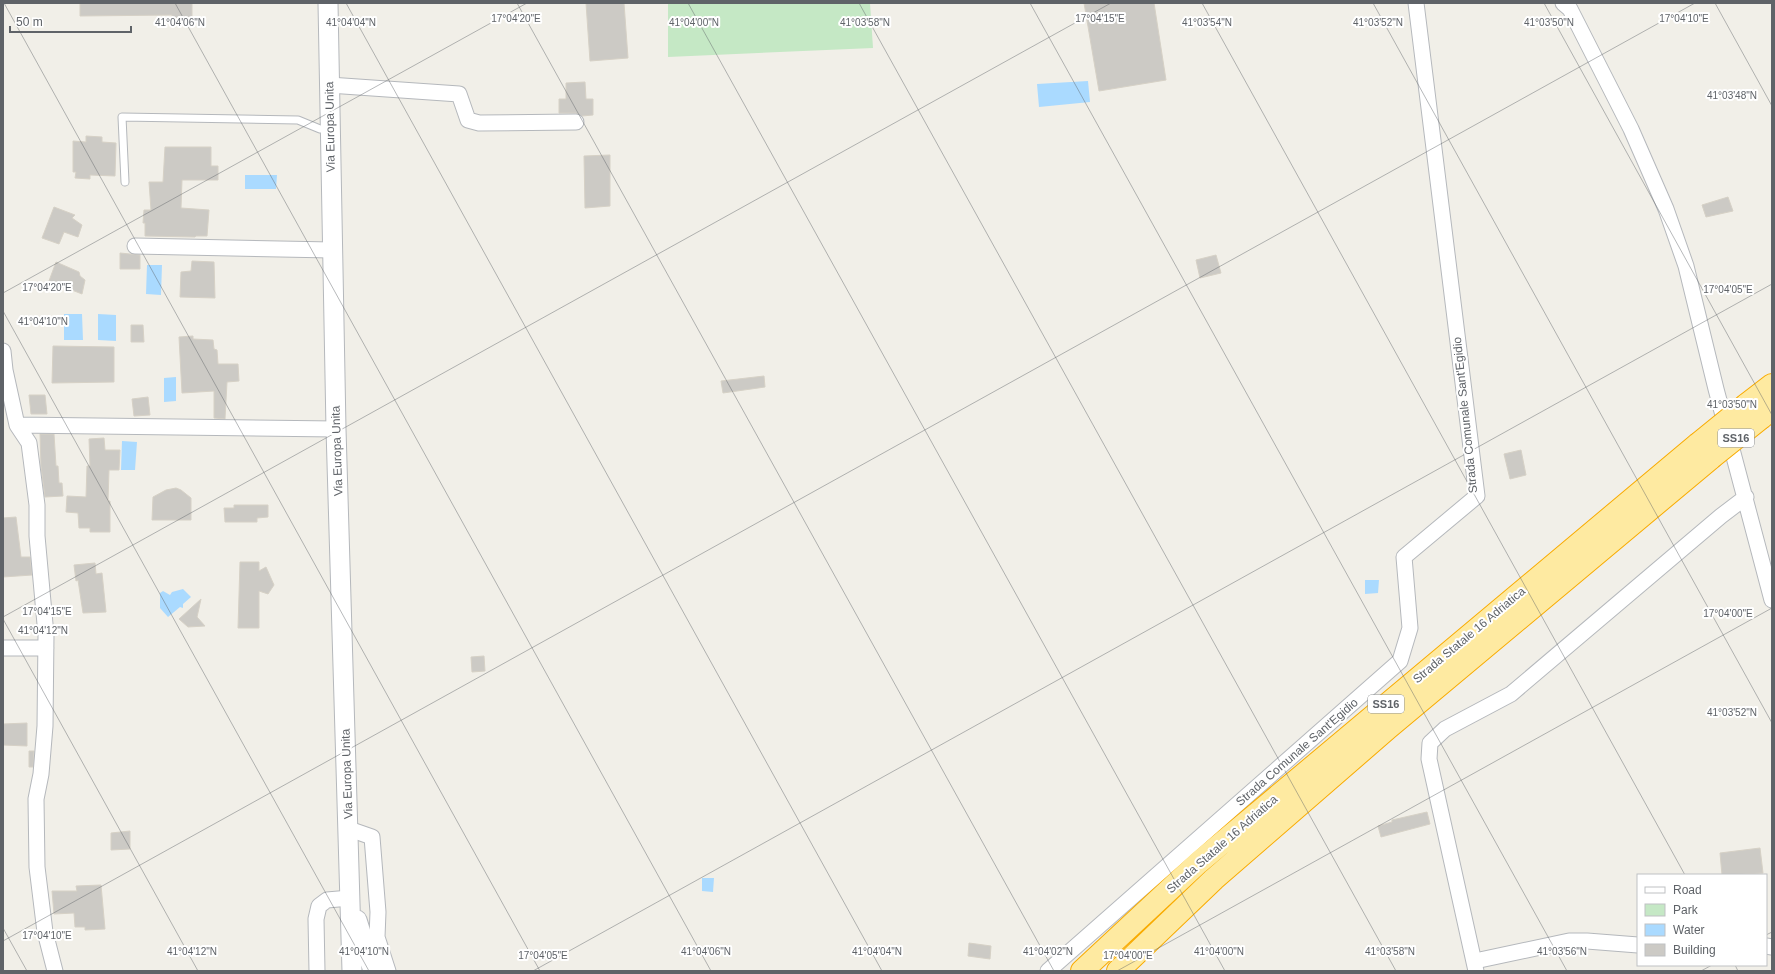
<svg xmlns="http://www.w3.org/2000/svg" width="1775" height="974" viewBox="0 0 1775 974" font-family="Arial,sans-serif">
	<style>
		.green { fill: #c5e8c5 }
		.water { fill: #aadaff }
		.building { fill: #cccac5; stroke: #d6d1c6 }
		.lines { fill: none; stroke-linecap: round; stroke-linejoin: round }
		.service-casing { stroke: #b5b8bc; stroke-width: 9 }
		.minor-casing { stroke: #b5b8bc; stroke-width: 17 }
		.tertiary-casing { stroke: #b5b8bc; stroke-width: 21 }
		.trunk-casing { stroke: #f9ab00; stroke-width: 24 }
		.service { stroke: #fff; stroke-width: 7 }
		.minor { stroke: #fff; stroke-width: 15 }
		.tertiary { stroke: #fff; stroke-width: 19 }
		.trunk { stroke: #feeaa1; stroke-width: 22 }
		.trunk-bridge-casing { stroke: #f9ab00; stroke-width: 24; stroke-linecap: butt }
		.trunk-bridge { stroke: #feeaa1; stroke-width: 22 }
		.ticks { fill: none; stroke: #5f6368; stroke-width: 1; stroke-opacity: 0.45 }
		.labels { text-anchor: middle; dominant-baseline: central; stroke-width: 4; stroke-linejoin: round; paint-order: stroke }
		.shield { fill: #fff; stroke: #8f9295; stroke-width: 1 }
		.shield-label { font-size: 11px; font-weight: bold; fill: #5f6368 }
		.street-label { font-size: 12px; fill: #5f6368; stroke: #fff }
		.ticks-label { font-size: 10px; text-anchor: middle; fill: #5f6368; stroke: #fff; stroke-width: 4; stroke-linejoin: round; paint-order: stroke }
	</style>
	<rect width="100%" height="100%" fill="#f1efe8"/>
	<path class="green" d="M 668,3 L 870,3 L 873,48 L 668,57 Z"/>
	<path class="water" d="M 1088,81 L 1090,102 L 1039,107 L 1037,84 Z
		M 245,175 L 277,175 L 276,189 L 245,189 Z
		M 147,265 L 162,265 L 161,295 L 146,294 Z
		M 64,314 L 82,314 L 83,340 L 64,340 Z
		M 98,314 L 116,315 L 116,341 L 98,340 Z
		M 176,377 L 176,401 L 164,402 L 164,378 Z
		M 122,441 L 137,442 L 135,470 L 121,470 Z
		M 1365,580 L 1379,580 L 1378,593 L 1365,594 Z
		M 183,589 L 191,597 L 183,604 L 183,608 L 180,607 L 168,617 L 160,608 L 160,593 L 163,591 L 170,595 L 172,592 Z
		M 702,878 L 714,878 L 713,892 L 702,891 Z"/>
	<path class="building" d="M 80,3 L 192,3 L 192,18 L 172,18 L 172,15 L 80,16 Z
		M 586,3 L 624,3 L 628,58 L 590,61 Z
		M 1084,3 L 1154,3 L 1166,80 L 1099,91 Z
		M 585,82 L 586,99 L 593,99 L 593,115 L 582,116 L 576,113 L 559,113 L 559,99 L 566,99 L 566,83 Z
		M 86,136 L 102,137 L 102,142 L 116,143 L 115,176 L 90,175 L 90,179 L 75,178 L 76,172 L 73,172 L 73,141 L 86,142 Z
		M 165,147 L 211,147 L 211,166 L 218,166 L 218,180 L 182,180 L 181,208 L 209,210 L 207,236 L 196,236 L 195,237 L 145,236 L 145,223 L 143,223 L 144,210 L 151,210 L 149,182 L 163,182 Z
		M 610,155 L 610,206 L 585,208 L 584,156 Z
		M 1728,197 L 1733,211 L 1706,217 L 1702,205 Z
		M 54,207 L 75,215 L 72,218 L 82,225 L 78,237 L 64,232 L 59,244 L 42,238 Z
		M 120,253 L 140,255 L 140,269 L 120,269 Z
		M 1216,255 L 1221,273 L 1200,278 L 1196,260 Z
		M 192,261 L 214,262 L 215,298 L 180,297 L 181,272 L 191,271 Z
		M 56,262 L 79,272 L 80,276 L 85,280 L 82,294 L 49,281 Z
		M 131,325 L 143,325 L 144,342 L 131,342 Z
		M 193,336 L 193,339 L 213,340 L 214,349 L 217,350 L 218,364 L 238,364 L 239,381 L 227,382 L 225,419 L 214,418 L 214,391 L 182,393 L 179,337 Z
		M 53,346 L 114,347 L 114,382 L 52,383 Z
		M 764,376 L 765,387 L 723,393 L 721,381 Z
		M 29,395 L 45,395 L 47,414 L 31,414 Z
		M 148,397 L 150,415 L 134,416 L 132,399 Z
		M 40,434 L 54,434 L 56,466 L 58,466 L 59,483 L 62,483 L 63,496 L 45,497 L 41,466 Z
		M 104,438 L 105,450 L 120,450 L 119,470 L 109,470 L 108,501 L 110,501 L 110,532 L 90,532 L 90,528 L 79,528 L 78,513 L 66,512 L 67,496 L 86,497 L 87,466 L 90,466 L 89,439 Z
		M 1521,450 L 1526,475 L 1510,479 L 1504,454 Z
		M 176,488 L 181,490 L 191,498 L 191,520 L 152,520 L 153,497 L 166,490 Z
		M 234,505 L 268,505 L 268,517 L 257,518 L 257,522 L 225,522 L 224,508 L 234,508 Z
		M 16,517 L 21,557 L 30,557 L 32,575 L 3,577 L 3,518 Z
		M 240,562 L 259,562 L 259,571 L 266,567 L 274,585 L 268,594 L 259,591 L 259,628 L 238,628 Z
		M 95,563 L 96,574 L 102,573 L 106,612 L 83,613 L 78,580 L 76,581 L 74,565 Z
		M 201,599 L 197,617 L 205,626 L 188,627 L 179,619 Z
		M 484,656 L 485,671 L 472,672 L 471,657 Z
		M 27,723 L 27,746 L 3,745 L 3,724 Z
		M 29,751 L 34,751 L 33,767 L 29,767 Z
		M 1427,812 L 1430,824 L 1381,837 L 1378,826 L 1392,822 L 1392,820 Z
		M 130,831 L 130,849 L 111,850 L 111,833 Z
		M 1760,848 L 1763,873 L 1722,875 L 1720,853 Z
		M 101,885 L 105,929 L 85,930 L 85,927 L 75,927 L 74,913 L 54,914 L 52,891 L 77,891 L 76,886 Z
		M 969,943 L 991,946 L 990,959 L 968,956 Z"/>
	<g class="lines">
		<defs>
			<path id="service" d="M 125,182 L 122,117 L 298,120 L 320,129 L 330,129"/>
			<path id="minor" d="M 1563,3 L 1570,9 L 1631,129 L 1666,209 L 1686,266 L 1716,389 L 1772,600
				M 329,85 L 459,94 L 468,120 L 479,123 L 576,122
				M 135,246 L 332,250
				M 3,351 L 5,370 L 17,425 L 29,443 L 37,505 L 37,536 L 46,635 L 45,726 L 41,774 L 36,799 L 37,867 L 45,932 L 55,971
				M 17,425 L 336,429
				M 3,648 L 46,648
				M 349,829 L 372,837 L 378,912 L 377,937 L 388,971
				M 1766,946 L 1772,947
				M 1475,961 L 1569,941 L 1587,941 L 1638,945
				M 317,971 L 316,919 L 319,906 L 327,900 L 350,898
				M 1048,971 L 1400,661 L 1410,628 L 1404,557 L 1477,496 L 1416,3
				M 1476,971 L 1429,759 L 1430,743 L 1445,729 L 1511,694 L 1721,516 L 1746,497"/>
			<path id="tertiary" d="M 328,3 L 336,429 L 352,971
				M 357,920 L 373,971"/>
			<path id="trunk" d="M 1746,405 L 1772,385
				M 1761,418 L 1772,409
				M 1082,971 L 1198,863 L 1698,444
				M 1118,971 L 1214,879 L 1388,728 L 1711,458"/>
		</defs>
		<use href="#service" class="service-casing"/>
		<use href="#minor" class="minor-casing"/>
		<use href="#tertiary" class="tertiary-casing"/>
		<use href="#trunk" class="trunk-casing"/>
		<use href="#service" class="service"/>
		<use href="#minor" class="minor"/>
		<use href="#tertiary" class="tertiary"/>
		<use href="#trunk" class="trunk"/>
		<defs>
			<path id="trunk-bridge" d="M 1698,444 L 1746,405
				M 1711,458 L 1761,418"/>
		</defs>
		<use href="#trunk-bridge" class="trunk-bridge-casing"/>
		<use href="#trunk-bridge" class="trunk-bridge"/>
	</g>
	<path class="ticks" d="M 4,3 L 540,971M 175,3 L 711,971M 346,3 L 882,971M 517,3 L 1054,971M 688,3 L 1225,971M 859,3 L 1396,971M 1030,3 L 1567,971M 1202,3 L 1685,875M 1373,3 L 1772,723M 1544,3 L 1772,415M 1715,3 L 1772,106M 3,293 L 527,3M 3,311 L 369,971M 3,617 L 1111,3M 3,619 L 198,971M 3,928 L 27,971M 1766,935 L 1772,932M 3,941 L 1695,3M 1735,965 L 1738,971M 533,971 L 1772,284M 1117,971 L 1772,608M 1701,971 L 1712,965"/>
	<g class="labels">
		<g class="shield">
			<rect x="1718" y="429" width="36" height="18" rx="3"/>
			<rect x="1368" y="695" width="36" height="18" rx="3"/>
		</g>
		<g class="shield-label">
			<text x="1736" y="438">SS16</text>
			<text x="1386" y="704">SS16</text>
		</g>
		<g class="street-label">
			<text transform="translate(330 127) rotate(-91)">Via Europa Unita</text>
			<text transform="translate(1465 415) rotate(-96)">Strada Comunale Sant'Egidio</text>
			<text transform="translate(337 451) rotate(-92)">Via Europa Unita</text>
			<text transform="translate(1469 635) rotate(-40)">Strada Statale 16 Adriatica</text>
			<text transform="translate(1297 752) rotate(-41)">Strada Comunale Sant'Egidio</text>
			<text transform="translate(347 774) rotate(-92)">Via Europa Unita</text>
			<text transform="translate(1222 844) rotate(-41)">Strada Statale 16 Adriatica</text>
		</g>
	</g>
	<g class="ticks-label">
		<text x="516" y="22">17°04'20"E</text>
		<text x="1100" y="22">17°04'15"E</text>
		<text x="1684" y="22">17°04'10"E</text>
		<text x="180" y="26">41°04'06"N</text>
		<text x="351" y="26">41°04'04"N</text>
		<text x="694" y="26">41°04'00"N</text>
		<text x="865" y="26">41°03'58"N</text>
		<text x="1207" y="26">41°03'54"N</text>
		<text x="1378" y="26">41°03'52"N</text>
		<text x="1549" y="26">41°03'50"N</text>
		<text x="1732" y="99">41°03'48"N</text>
		<text x="47" y="291">17°04'20"E</text>
		<text x="1728" y="293">17°04'05"E</text>
		<text x="43" y="325">41°04'10"N</text>
		<text x="1732" y="408">41°03'50"N</text>
		<text x="47" y="615">17°04'15"E</text>
		<text x="1728" y="617">17°04'00"E</text>
		<text x="43" y="634">41°04'12"N</text>
		<text x="1732" y="716">41°03'52"N</text>
		<text x="47" y="939">17°04'10"E</text>
		<text x="192" y="955">41°04'12"N</text>
		<text x="364" y="955">41°04'10"N</text>
		<text x="706" y="955">41°04'06"N</text>
		<text x="877" y="955">41°04'04"N</text>
		<text x="1048" y="955">41°04'02"N</text>
		<text x="1219" y="955">41°04'00"N</text>
		<text x="1390" y="955">41°03'58"N</text>
		<text x="1562" y="955">41°03'56"N</text>
		<text x="543" y="959">17°04'05"E</text>
		<text x="1128" y="959">17°04'00"E</text>
	</g>
	<rect width="1775" height="974" fill="none" stroke="#5f6368" stroke-width="8"/>
	<rect x="1637" y="874" width="130" height="92" fill="#ffffff" stroke="#bfc1c3"/>
	<rect x="1645" y="887" width="20" height="6" fill="#ffffff" stroke="#bfc1c3"/>
	<text x="1673" y="894" font-size="12" fill="#5f6368">Road</text>
	<rect x="1645" y="904" width="20" height="12" fill="#c5e8c5" stroke="#bfc1c3"/>
	<text x="1673" y="914" font-size="12" fill="#5f6368">Park</text>
	<rect x="1645" y="924" width="20" height="12" fill="#aadaff" stroke="#bfc1c3"/>
	<text x="1673" y="934" font-size="12" fill="#5f6368">Water</text>
	<rect x="1645" y="944" width="20" height="12" fill="#cccac5" stroke="#bfc1c3"/>
	<text x="1673" y="954" font-size="12" fill="#5f6368">Building</text>
	<path d="M10 26v6h121v-6" fill="none" stroke="#5f6368" stroke-width="2"/>
	<text x="16" y="26" font-size="12" fill="#5f6368" stroke="#ffffff" stroke-width="3" paint-order="stroke">50 m</text>
</svg>
